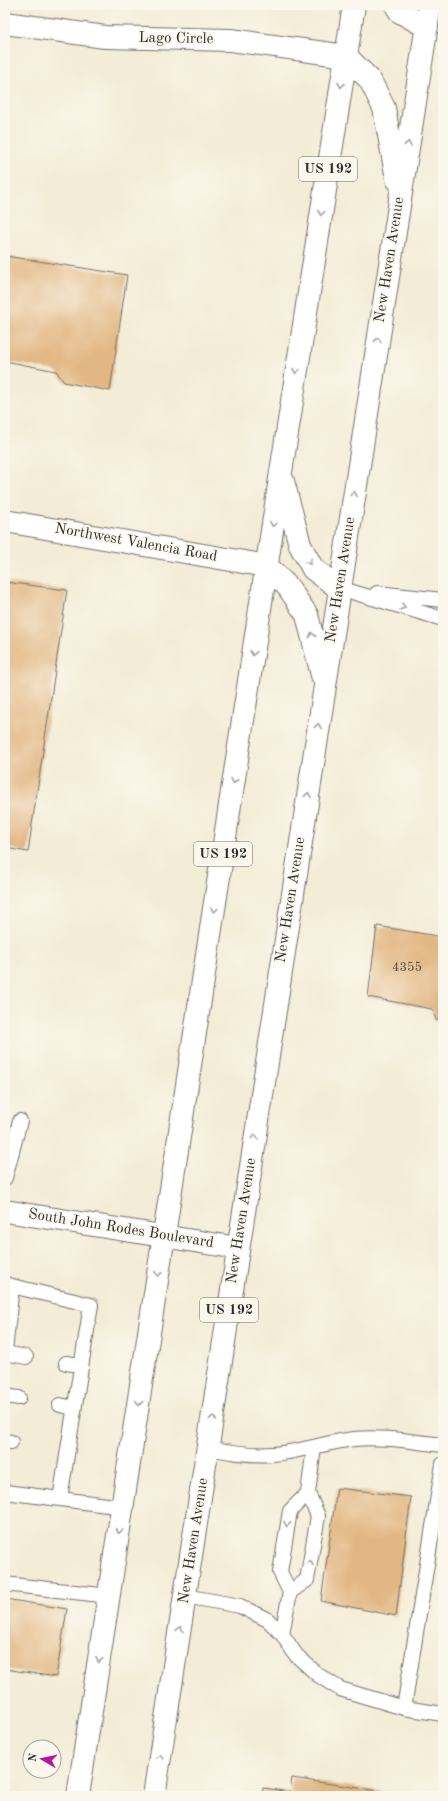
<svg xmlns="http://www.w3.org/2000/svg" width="448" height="1801" viewBox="0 0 448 1801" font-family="'Old Standard TT',serif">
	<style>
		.building { fill: #e2b783 }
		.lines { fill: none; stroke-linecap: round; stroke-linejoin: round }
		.lane-casing { stroke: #716f67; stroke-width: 16 }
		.street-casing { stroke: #716f67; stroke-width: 24 }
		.secondary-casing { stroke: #716f67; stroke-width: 24 }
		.primary-casing { stroke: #716f67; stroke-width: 24 }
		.lane { stroke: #fff; stroke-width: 14 }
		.street { stroke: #fff; stroke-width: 22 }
		.secondary { stroke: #fff; stroke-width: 22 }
		.primary { stroke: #fff; stroke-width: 22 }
		.oneway { stroke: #a0a0a0 }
		.labels { text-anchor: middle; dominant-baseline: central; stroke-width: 3.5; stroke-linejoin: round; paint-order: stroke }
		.number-label { font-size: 13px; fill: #594e41 }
		.shield { fill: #fbf7ec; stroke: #696865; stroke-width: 1 }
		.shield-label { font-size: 14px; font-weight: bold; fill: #2b2b2b }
		.street-label { font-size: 15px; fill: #2b2b2b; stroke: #fbf7ec }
	</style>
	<rect width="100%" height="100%" fill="#fbf7ec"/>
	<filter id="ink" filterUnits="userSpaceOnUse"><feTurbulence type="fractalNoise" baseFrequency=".025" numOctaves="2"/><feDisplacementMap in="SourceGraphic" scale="8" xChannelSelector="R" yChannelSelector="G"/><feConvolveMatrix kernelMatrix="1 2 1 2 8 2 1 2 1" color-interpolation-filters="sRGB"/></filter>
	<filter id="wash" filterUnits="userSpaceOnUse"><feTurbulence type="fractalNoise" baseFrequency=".012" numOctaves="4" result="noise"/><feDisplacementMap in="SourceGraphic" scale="16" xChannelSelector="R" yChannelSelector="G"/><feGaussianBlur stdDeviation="0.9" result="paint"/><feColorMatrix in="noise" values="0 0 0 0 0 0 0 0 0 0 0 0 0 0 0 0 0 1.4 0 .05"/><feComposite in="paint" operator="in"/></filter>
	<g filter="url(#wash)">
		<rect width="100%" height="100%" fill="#f3ecd6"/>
		<g id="blocks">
			<path class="building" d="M 6,256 L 127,275 L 110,391 L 64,382 L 56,371 L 5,361 Z
				M 5,582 L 67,590 L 28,852 L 5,848 Z
				M 377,926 L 443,937 L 443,1020 L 436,1020 L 432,1009 L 368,997 Z
				M 337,1488 L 411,1497 L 396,1616 L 321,1601 Z
				M 5,1599 L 67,1609 L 56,1677 L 5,1669 Z
				M 292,1778 L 405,1795 L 405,1796 L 262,1796 L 263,1788 L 290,1792 Z"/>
		</g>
	</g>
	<g filter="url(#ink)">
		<use href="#blocks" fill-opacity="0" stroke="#716f67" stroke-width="1"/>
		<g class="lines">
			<defs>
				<path id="lane" d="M 339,588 L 443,619
					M 377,593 L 443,600
					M 5,1178 L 20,1121
					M 5,1284 L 12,1286 L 5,1351
					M 12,1286 L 91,1305 L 60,1499
					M 5,1353 L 26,1357
					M 66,1363 L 81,1365
					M 5,1396 L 19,1398
					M 60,1405 L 74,1408
					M 5,1441 L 11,1442
					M 208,1448 C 229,1452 252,1456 273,1454 C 300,1452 327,1442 354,1439 C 383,1436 414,1442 443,1445
					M 5,1492 L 123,1507
					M 5,1584 L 109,1596
					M 290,1592 L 307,1580 L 318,1516 L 308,1493 L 314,1447
					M 185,1596 L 240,1606 L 268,1620 L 282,1634 L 296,1655 L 318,1675 L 340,1689 L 404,1708 L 443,1714
					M 282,1634 L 290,1592 L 280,1572 L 290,1511 L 308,1493
					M 404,1708 L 443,1464"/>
				<path id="street" d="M 5,23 L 105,37 L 231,40 L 346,56
					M 5,521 L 267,566"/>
				<path id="secondary" d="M 5,1211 L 238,1248"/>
				<path id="primary" d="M 396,5 L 400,12 L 427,27
					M 346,56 L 370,80 L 384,108 L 397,179
					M 283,481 L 300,545 L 313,569 L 339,588
					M 267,566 L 288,587 L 307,615 L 322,675
					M 78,1796 L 281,472 L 354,5
					M 154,1796 L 430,5"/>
			</defs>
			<use href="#lane" class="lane-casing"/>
			<use href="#street" class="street-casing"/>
			<use href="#secondary" class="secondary-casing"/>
			<use href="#primary" class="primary-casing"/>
			<use href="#lane" class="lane"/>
			<use href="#street" class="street"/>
			<use href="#secondary" class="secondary"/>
			<use href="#primary" class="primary"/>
		</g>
		<defs><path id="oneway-chevron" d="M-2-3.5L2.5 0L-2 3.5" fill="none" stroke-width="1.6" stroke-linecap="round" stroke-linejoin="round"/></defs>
		<g class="oneway">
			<use href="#oneway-chevron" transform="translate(341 85) rotate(99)"/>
			<use href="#oneway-chevron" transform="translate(408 144) rotate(-81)"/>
			<use href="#oneway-chevron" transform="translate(321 213) rotate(99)"/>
			<use href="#oneway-chevron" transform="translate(378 340) rotate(-81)"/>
			<use href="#oneway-chevron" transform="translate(296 371) rotate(99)"/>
			<use href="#oneway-chevron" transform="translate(354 494) rotate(-81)"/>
			<use href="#oneway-chevron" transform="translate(273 524) rotate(98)"/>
			<use href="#oneway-chevron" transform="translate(309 562) rotate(62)"/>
			<use href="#oneway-chevron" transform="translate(403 607) rotate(17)"/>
			<use href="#oneway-chevron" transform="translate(312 635) rotate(-104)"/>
			<use href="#oneway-chevron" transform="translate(253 653) rotate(99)"/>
			<use href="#oneway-chevron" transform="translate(318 726) rotate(-81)"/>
			<use href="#oneway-chevron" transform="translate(234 781) rotate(99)"/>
			<use href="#oneway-chevron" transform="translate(308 795) rotate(-81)"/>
			<use href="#oneway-chevron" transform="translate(214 910) rotate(99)"/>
			<use href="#oneway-chevron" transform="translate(255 1137) rotate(-81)"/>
			<use href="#oneway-chevron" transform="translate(158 1274) rotate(99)"/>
			<use href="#oneway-chevron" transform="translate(139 1403) rotate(99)"/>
			<use href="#oneway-chevron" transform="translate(213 1418) rotate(-82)"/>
			<use href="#oneway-chevron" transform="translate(287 1524) rotate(99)"/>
			<use href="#oneway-chevron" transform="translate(119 1531) rotate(98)"/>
			<use href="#oneway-chevron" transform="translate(310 1563) rotate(-81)"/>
			<use href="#oneway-chevron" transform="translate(180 1629) rotate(-81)"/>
			<use href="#oneway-chevron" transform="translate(99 1660) rotate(99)"/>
			<use href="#oneway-chevron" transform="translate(160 1757) rotate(-81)"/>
		</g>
	</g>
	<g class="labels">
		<g class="number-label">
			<text x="407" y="967">4355</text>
		</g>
		<g class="shield">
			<rect x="299" y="157" width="58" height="24" rx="3"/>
			<rect x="194" y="842" width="58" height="24" rx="3"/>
			<rect x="200" y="1298" width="58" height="24" rx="3"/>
		</g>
		<g class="shield-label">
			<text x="328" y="169">US 192</text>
			<text x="223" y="854">US 192</text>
			<text x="229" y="1310">US 192</text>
		</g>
		<g class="street-label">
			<text transform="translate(176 39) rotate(1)">Lago Circle</text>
			<text transform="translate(390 260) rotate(-81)">New Haven Avenue</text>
			<text transform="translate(136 543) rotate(10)">Northwest Valencia Road</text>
			<text transform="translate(341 580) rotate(-81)">New Haven Avenue</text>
			<text transform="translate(291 900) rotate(-81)">New Haven Avenue</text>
			<text transform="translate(242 1221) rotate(-81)">New Haven Avenue</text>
			<text transform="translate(121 1229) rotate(9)">South John Rodes Boulevard</text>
			<text transform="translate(194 1541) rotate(-81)">New Haven Avenue</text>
		</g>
	</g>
	<rect width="448" height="1801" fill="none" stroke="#fbf7ec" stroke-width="20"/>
	<g transform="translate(42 1759) rotate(279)"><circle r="19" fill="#fbf7ec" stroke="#a8a59f"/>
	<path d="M0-3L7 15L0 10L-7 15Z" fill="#b5179e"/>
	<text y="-6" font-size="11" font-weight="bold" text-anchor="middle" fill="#2b2b2b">N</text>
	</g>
</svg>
